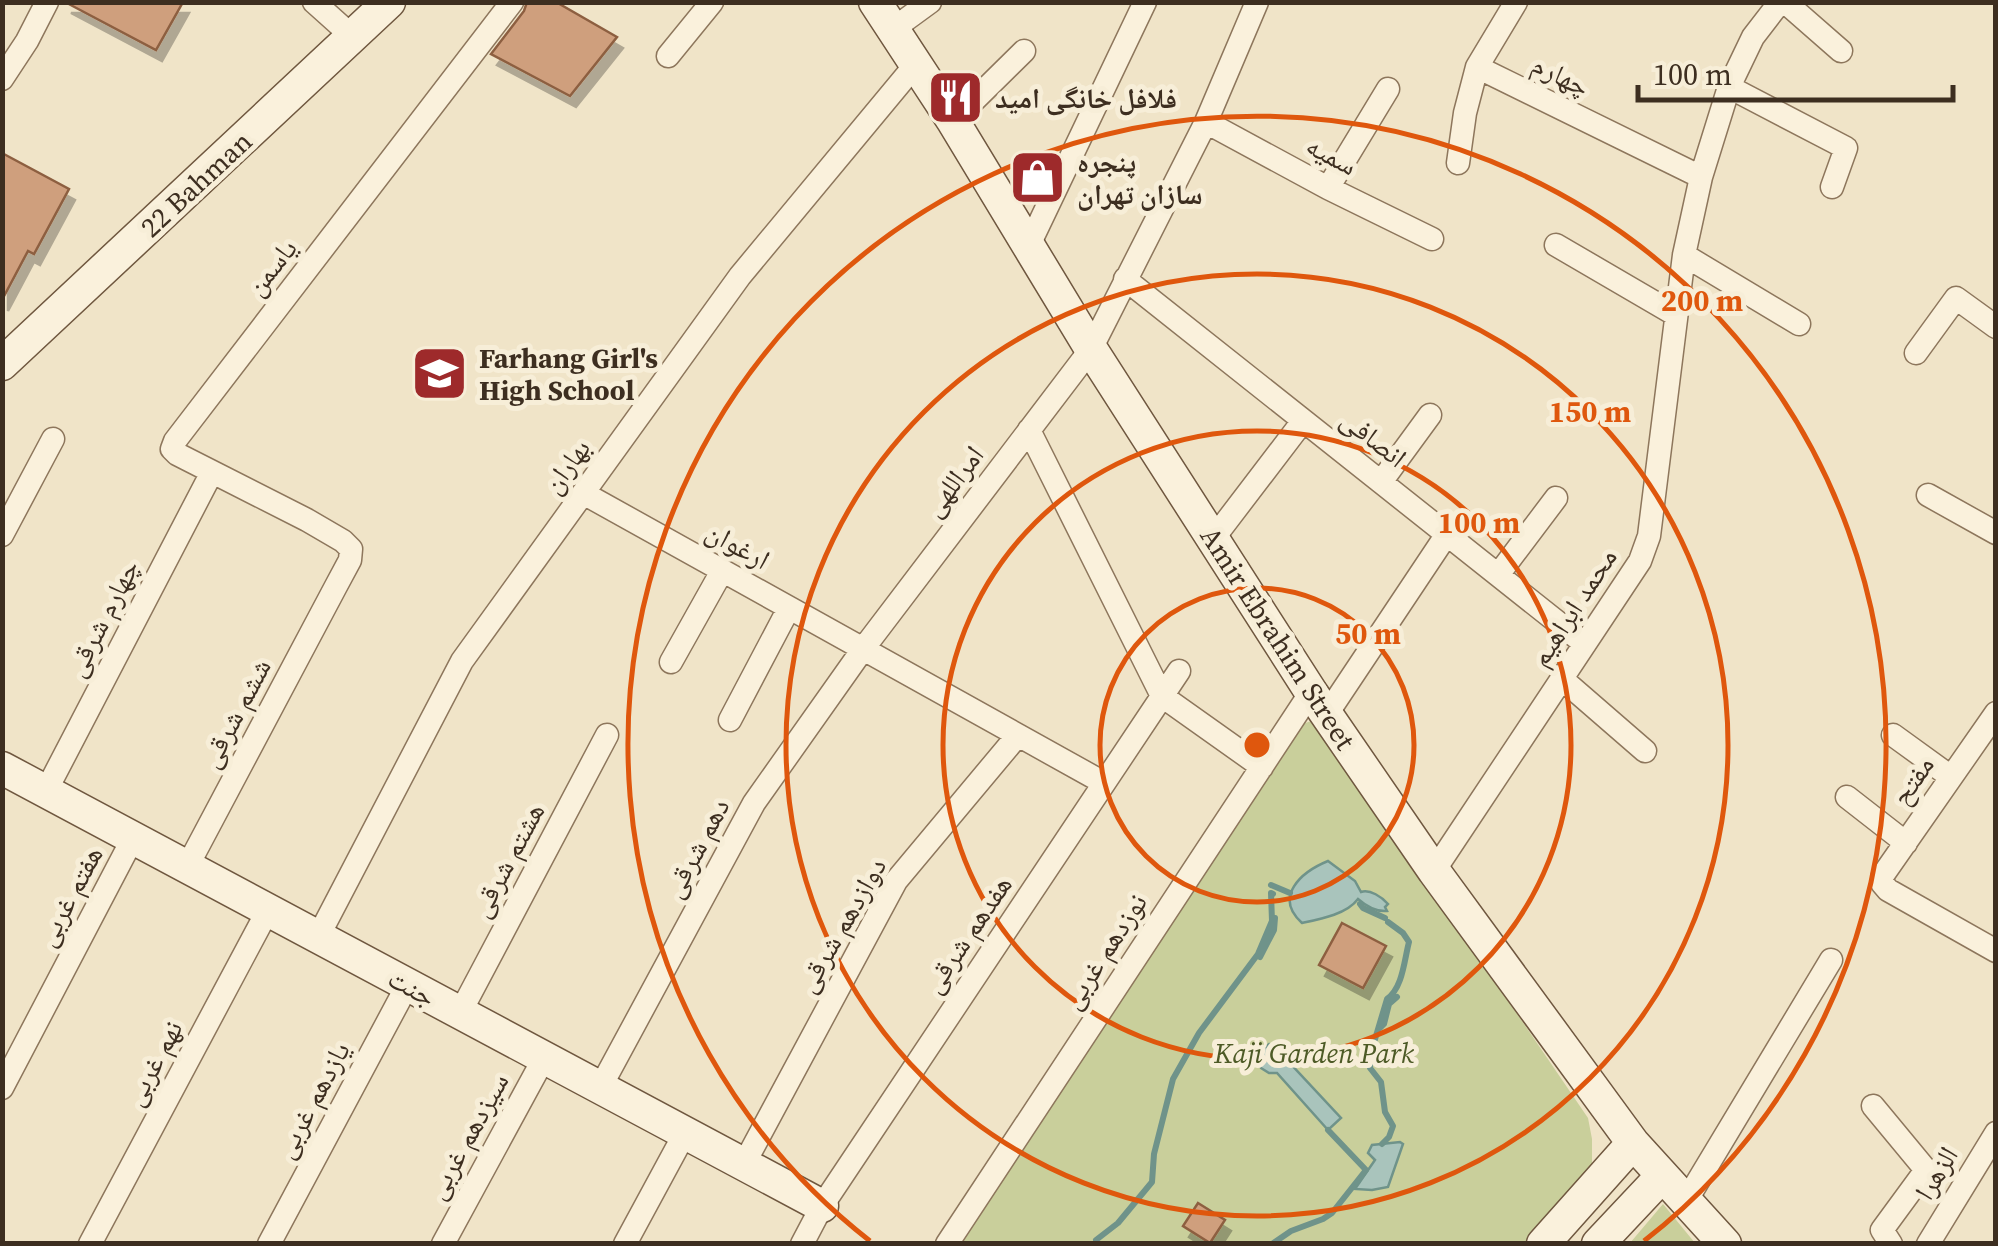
<svg xmlns="http://www.w3.org/2000/svg" width="1998" height="1246" viewBox="0 0 1998 1246" font-family="'Source Serif 4','Noto Naskh Arabic',serif">
	<style>
		.green { fill: #c9cf9b }
		.water { fill: #a9c4bc; stroke: #6f938a; stroke-width: 2.5 }
		.lines { fill: none; stroke-linecap: round; stroke-linejoin: round }
		.stream { stroke: #6f938a; stroke-width: 6 }
		.building { fill: #cf9f7d; stroke: #8d5f41; stroke-width: 2.5; filter: url(#shadow) }
		.street-casing { stroke: #8d765c; stroke-width: 25 }
		.secondary-casing { stroke: #6f573f; stroke-width: 35 }
		.street { stroke: #faf1dc; stroke-width: 22 }
		.secondary { stroke: #faf1dc; stroke-width: 32 }
		.ring { fill: none; stroke: #df570d; stroke-width: 5 }
		.labels { text-anchor: middle; dominant-baseline: central; stroke-width: 10; stroke-linejoin: round; paint-order: stroke }
		.street-label { font-size: 28px; fill: #3d2e20; stroke: #f7eed8 }
		.poi-label { font-size: 28px; font-weight: bold; fill: #3d2e20; stroke: #f7eed8; text-anchor: start }
		.park-label { font-size: 28px; font-style: italic; fill: #4d5a26; stroke: #f7eed8 }
		.centre { fill: #df570d; stroke: #f7eed8; stroke-width: 5 }
		.ring-label { font-size: 30px; text-anchor: middle; font-weight: bold; fill: #df570d; stroke: #f7eed8; stroke-width: 10; stroke-linejoin: round; paint-order: stroke }
	</style>
	<defs>
		<filter id="shadow"><feDropShadow dx="6" dy="11" stdDeviation="0" flood-color="#0004"/></filter>
	</defs>
	<rect width="100%" height="100%" fill="#f0e4c8"/>
	<path class="green" d="M 1316,719 L 1588,1118 L 1592,1139 L 1592,1166 L 1526,1243 L 960,1244 L 1303,724 Z
		M 1663,1204 L 1695,1243 L 1630,1243 Z"/>
	<path class="water" d="M 1328,861 L 1355,881 L 1361,892 C 1370,889 1382,897 1388,904 L 1385,907 L 1387,911 C 1376,912 1366,906 1358,899 C 1347,914 1321,919 1302,923 C 1273,897 1301,872 1328,861 Z
		M 1269,1044 L 1283,1047 L 1288,1061 L 1341,1118 L 1328,1130 L 1277,1073 L 1269,1073 L 1261,1068 L 1258,1054 Z
		M 1400,1142 L 1403,1144 L 1388,1187 L 1372,1190 L 1355,1189 L 1375,1160 L 1368,1153 L 1372,1145 Z"/>
	<g class="lines">
		<path class="stream" d="M 1271,885 L 1290,893
			M 1360,904 L 1363,908 L 1385,918
			M 1260,957 L 1274,930 L 1275,918
			M 1380,1028 L 1384,1024 L 1389,1004 L 1397,997
			M 1382,1144 L 1389,1137 L 1393,1126 L 1385,1112 L 1381,1082 L 1370,1068 L 1370,1056 L 1387,999 C 1403,987 1404,961 1409,942 L 1403,933 L 1388,922
			M 1096,1240 L 1118,1223 L 1152,1182 L 1154,1154 L 1173,1079 L 1199,1033 L 1258,954 L 1272,921 L 1271,893 L 1273,894
			M 1272,1244 L 1291,1231 L 1323,1219 L 1332,1213 L 1366,1170 L 1328,1130"/>
	</g>
	<path class="building" d="M 65,2 L 183,2 L 156,50 Z
		M 527,2 L 556,2 L 617,37 L 570,96 L 491,54 L 524,11 Z
		M 2,153 L 69,189 L 34,254 L 28,251 L 2,300 Z
		M 1342,923 L 1386,946 L 1363,988 L 1319,965 Z
		M 1198,1203 L 1225,1220 L 1210,1243 L 1183,1226 Z"/>
	<g class="lines">
		<defs>
			<path id="street" d="M 314,2 L 353,37
				M 1516,2 L 1477,67 L 1701,177
				M 1785,2 L 1841,51
				M 893,29 L 930,2
				M 668,56 L 712,2
				M 2,79 L 27,41 L 47,2
				M 1729,87 L 1846,148 L 1832,187
				M 953,121 L 1024,51
				M 1206,122 L 1328,188 L 1432,239
				M 1458,163 L 1465,113 L 1477,67
				M 1328,188 L 1388,89
				M 1556,245 L 1676,315
				M 1028,247 L 1145,2
				M 1684,255 L 1799,324
				M 1125,279 L 1585,644
				M 1916,353 L 1956,298 L 1996,327
				M 1029,430 L 1162,696 L 1262,767
				M 1381,482 L 1430,415
				M 583,493 L 1104,783
				M 1928,495 L 1996,533
				M 2,535 L 53,439
				M 1213,539 L 1303,421
				M 1498,575 L 1556,498
				M 671,662 L 722,571
				M 1562,679 L 1645,751
				M 1996,713 L 1883,875 L 1882,883 L 1888,890 L 1996,951
				M 1327,714 L 1447,534
				M 730,720 L 789,608
				M 1893,735 L 1951,777
				M 46,791 L 212,472
				M 1847,797 L 1906,843
				M 187,867 L 335,588 L 350,560 L 351,549 L 343,541 L 307,520 L 177,454 L 172,449 L 175,441 L 512,2
				M 1434,871 L 1640,561 L 1649,536 L 1684,255 L 1701,177 L 1729,87 L 1753,37 L 1780,2
				M 318,937 L 462,661 L 740,276 L 916,64
				M 460,1013 L 607,735
				M 2,1088 L 133,838
				M 600,1088 L 754,803 L 863,649 L 1091,349 L 1206,122 L 1257,2
				M 1873,1106 L 1926,1170 L 1882,1230 L 1891,1244
				M 744,1164 L 896,881 L 1018,735
				M 1686,1201 L 1831,960
				M 90,1244 L 268,910
				M 269,1244 L 408,984
				M 443,1244 L 544,1058
				M 625,1244 L 685,1133
				M 802,1244 L 822,1206 L 1179,671
				M 947,1244 L 1311,692
				M 1928,1244 L 1996,1133"/>
			<path id="secondary" d="M 875,2 L 953,121 L 1091,349 L 1311,692 L 1434,871 L 1633,1143 L 1725,1244
				M 2,364 L 389,2
				M 2,768 L 822,1206
				M 1543,1244 L 1633,1143
				M 1598,1244 L 1662,1176"/>
		</defs>
		<use href="#street" class="street-casing"/>
		<use href="#secondary" class="secondary-casing"/>
		<use href="#street" class="street"/>
		<use href="#secondary" class="secondary"/>
	</g>
	<g class="ring">
		<circle cx="1257" cy="745" r="157"/>
		<circle cx="1257" cy="745" r="314"/>
		<circle cx="1257" cy="745" r="471"/>
		<path d="M870 1241A629 629 0 1 1 1644 1241"/>
	</g>
	<defs>
		<symbol id="restaurant-square" viewBox="-11 -11 22 22"><rect x="-9" y="-9" width="18" height="18" rx="4" fill="#9e2a2b" stroke="#f7eed8"/><path d="M-5-6h1v4h1v-4h1v4h1v-4h1v5L-1.5 .5V6h-2V.5L-5-1ZM5-6V6H3V1.5H1.5Q1.5-4 5-6Z" fill="#fff"/></symbol>
		<symbol id="shop-square" viewBox="-11 -11 22 22"><rect x="-9" y="-9" width="18" height="18" rx="4" fill="#9e2a2b" stroke="#f7eed8"/><path d="M-5-2.5h2.3a2.7 3.5 0 0 1 5.4 0H5L5.5 6h-11ZM-1.5-2.5h3a1.5 2.3 0 0 0-3 0Z" fill="#fff"/></symbol>
		<symbol id="school-square" viewBox="-11 -11 22 22"><rect x="-9" y="-9" width="18" height="18" rx="4" fill="#9e2a2b" stroke="#f7eed8"/><path d="M0-5L7-2L0 1L-7-2ZM-4 1L0 2.5L4 1V4Q0 6-4 4Z" fill="#fff"/></symbol>
	</defs>
	<g fill-rule="evenodd">
		<use href="#restaurant-square" x="924" y="66" width="63" height="63"/>
		<use href="#shop-square" x="1006" y="146" width="63" height="63"/>
		<use href="#school-square" x="408" y="342" width="63" height="63"/>
	</g>
	<g class="labels">
		<g class="street-label">
			<text transform="translate(1561 75) rotate(26)">چهارم</text>
			<text transform="translate(1332 155) rotate(28)">سمیه</text>
			<text transform="translate(196 184) rotate(-43)">22 Bahman</text>
			<text transform="translate(271 267) rotate(-52)">یاسمن</text>
			<text transform="translate(1374 438) rotate(38)">انصافی</text>
			<text transform="translate(566 466) rotate(-54)">بهاران</text>
			<text transform="translate(953 481) rotate(-53)">امراللهی</text>
			<text transform="translate(738 545) rotate(29)">ارغوان</text>
			<text transform="translate(1573 607) rotate(-57)">محمد ابراهیم</text>
			<text transform="translate(102 618) rotate(-63)">چهارم شرقی</text>
			<text transform="translate(1278 638) rotate(57)">Amir Ebrahim Street</text>
			<text transform="translate(235 713) rotate(-62)">ششم شرقی</text>
			<text transform="translate(1912 780) rotate(-55)">مفتح</text>
			<text transform="translate(696 848) rotate(-62)">دهم شرقی</text>
			<text transform="translate(507 860) rotate(-62)">هشتم شرقی</text>
			<text transform="translate(69 896) rotate(-62)">هفتم غربی</text>
			<text transform="translate(841 925) rotate(-60)">دوازدهم شرقی</text>
			<text transform="translate(967 934) rotate(-56)">هفدهم شرقی</text>
			<text transform="translate(1104 951) rotate(-57)">نوزدهم غربی</text>
			<text transform="translate(412 987) rotate(28)">جنت</text>
			<text transform="translate(153 1063) rotate(-62)">نهم غربی</text>
			<text transform="translate(312 1100) rotate(-62)">یازدهم غربی</text>
			<text transform="translate(467 1136) rotate(-61)">سیزدهم غربی</text>
			<text transform="translate(1936 1173) rotate(-59)">الزهرا</text>
		</g>
		<g class="poi-label">
			<text x="995" y="98">فلافل خانگی امید</text>
			<text x="1077" y="162">پنجره<tspan x="1077" dy="32">سازان تهران</tspan></text>
			<text x="479" y="358">Farhang Girl's<tspan x="479" dy="32">High School</tspan></text>
		</g>
		<g class="park-label">
			<text x="1314" y="1053">Kaji Garden Park</text>
		</g>
	</g>
	<circle cx="1257" cy="745" r="15" class="centre"/>
	<g class="ring-label">
		<text x="1702" y="311">200 m</text>
		<text x="1590" y="422">150 m</text>
		<text x="1479" y="533">100 m</text>
		<text x="1368" y="644">50 m</text>
	</g>
	<rect width="1998" height="1246" fill="none" stroke="#3d2e20" stroke-width="10"/>
	<path d="M1638 85v15h315v-15" fill="none" stroke="#3d2e20" stroke-width="5"/>
	<text x="1653" y="85" font-size="30" fill="#3d2e20" stroke="#f7eed8" stroke-width="8" paint-order="stroke">100 m</text>
</svg>
